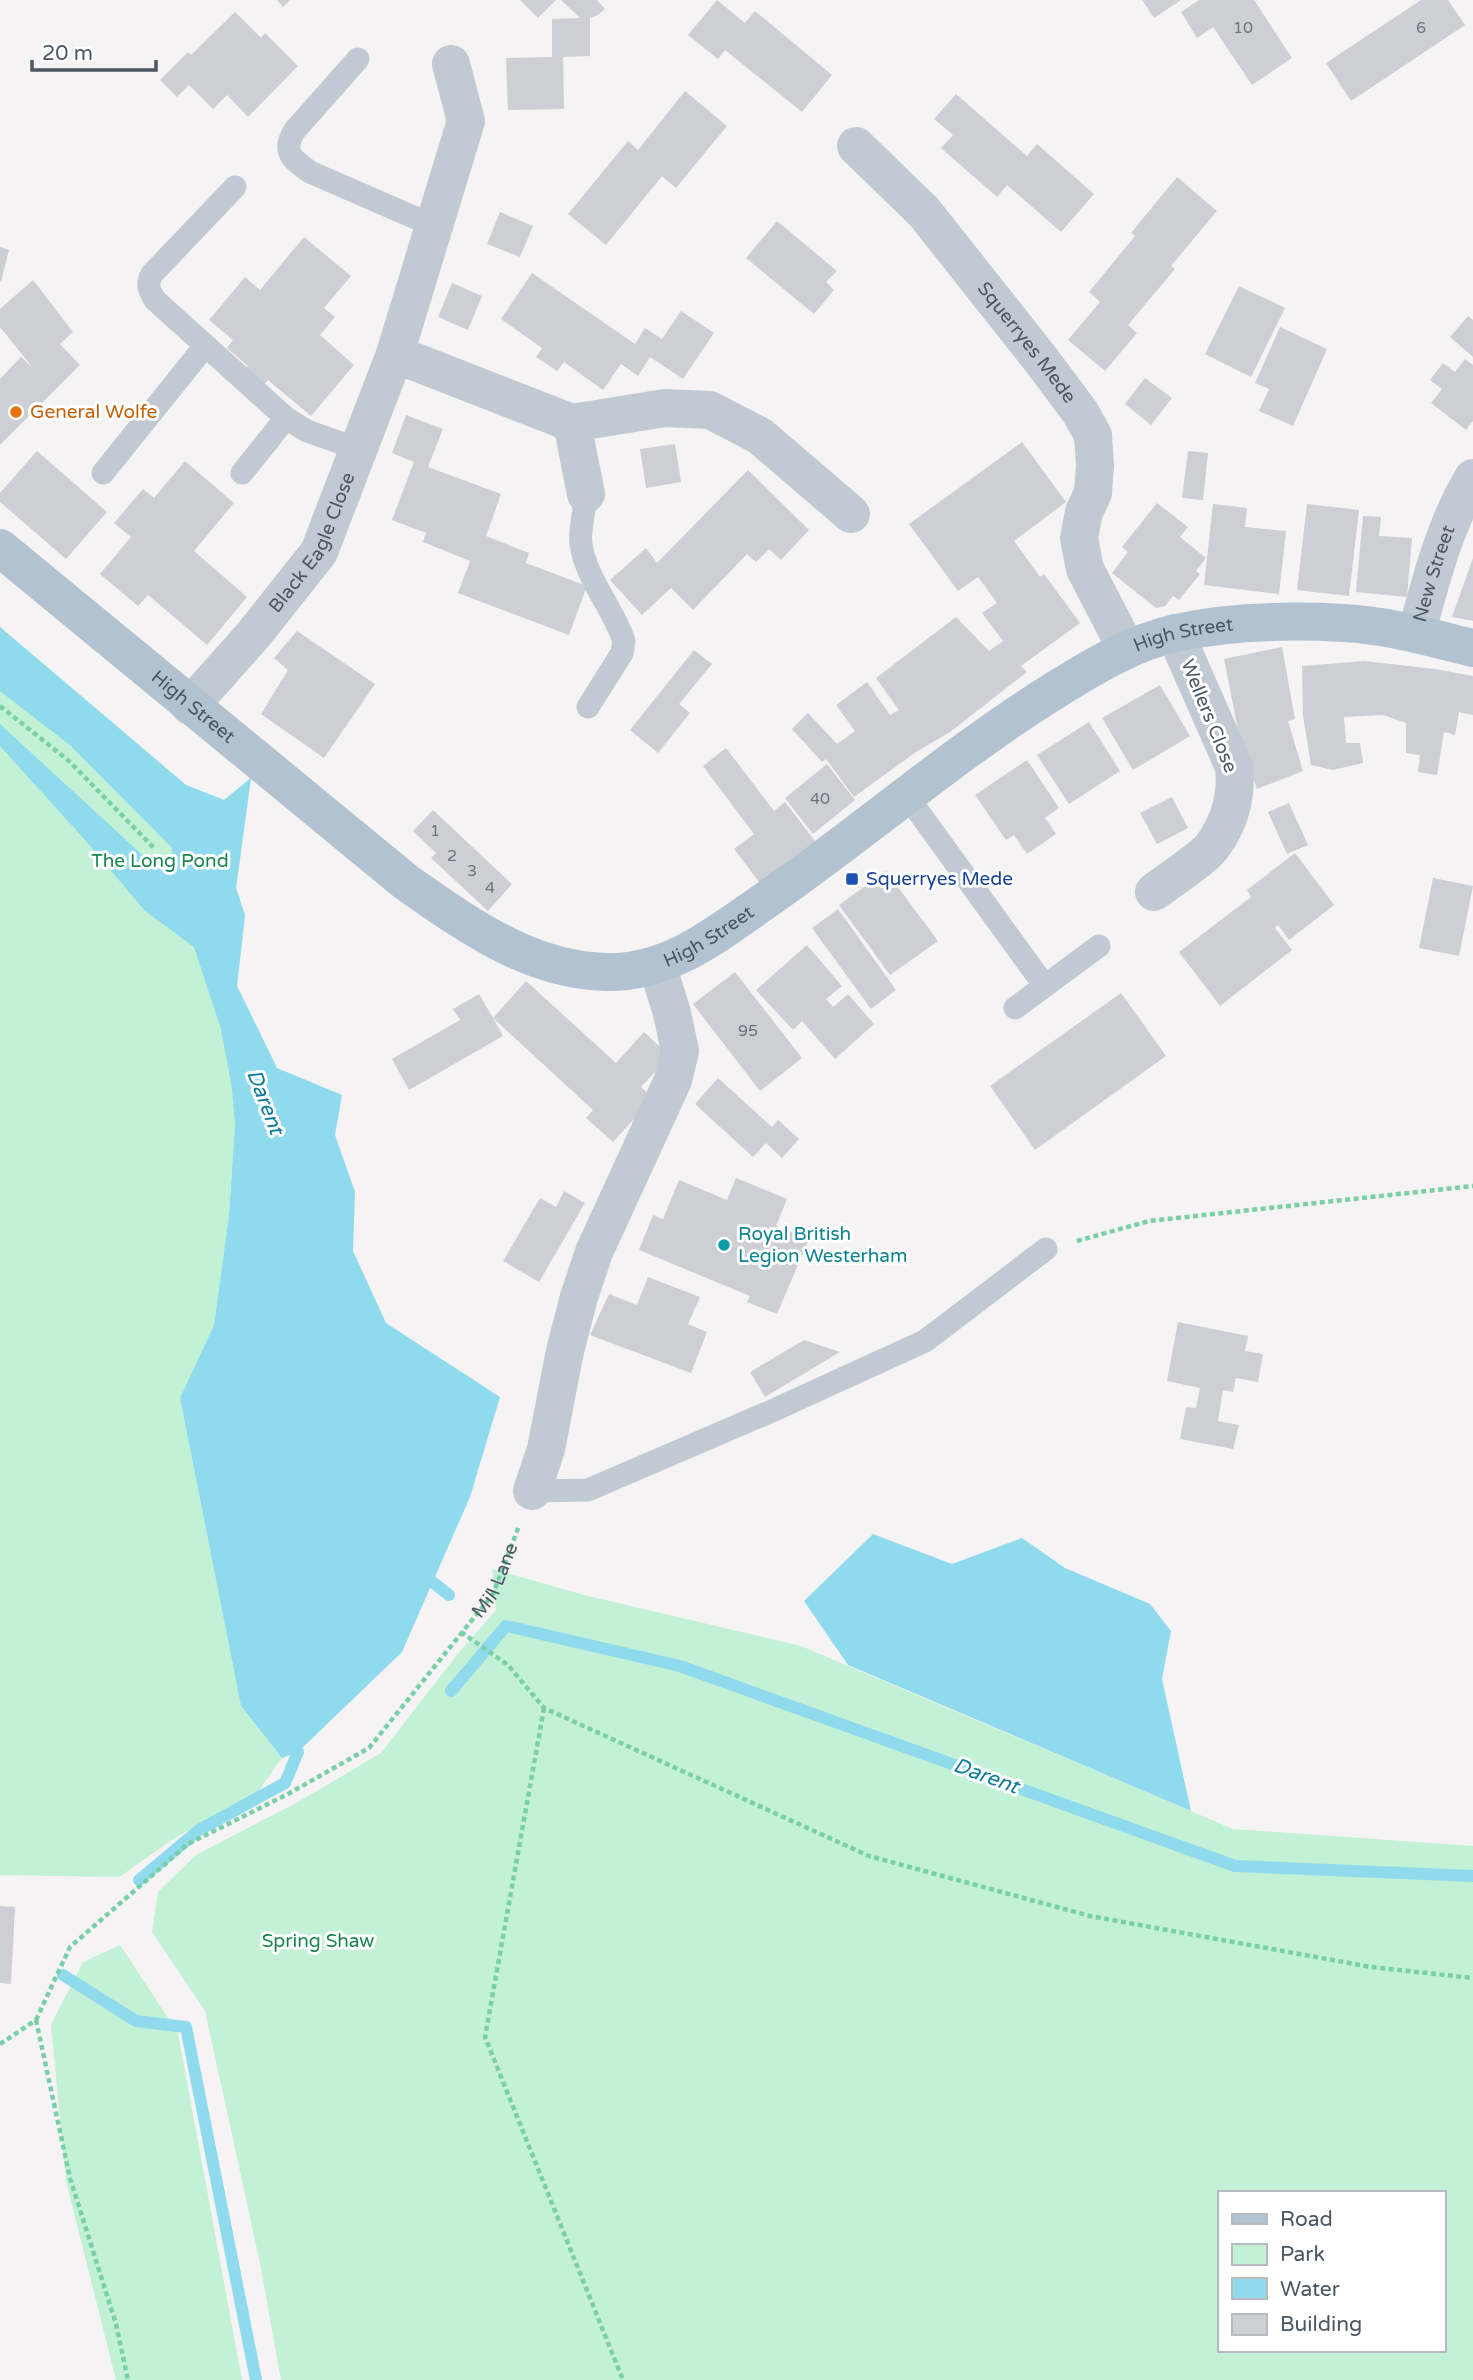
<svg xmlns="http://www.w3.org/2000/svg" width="1473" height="2380" viewBox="0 0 1473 2380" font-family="'Varela Round',sans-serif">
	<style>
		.green { fill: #c3f1d5; fill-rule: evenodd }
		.water { fill: #90daee }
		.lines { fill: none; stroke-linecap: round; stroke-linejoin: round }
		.stream { stroke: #90daee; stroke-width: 12 }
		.building { fill: #cdcfd5 }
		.path { stroke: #7ad0a6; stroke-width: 4.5; stroke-dasharray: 5 3.5; stroke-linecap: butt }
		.service { stroke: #c1cad2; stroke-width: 23 }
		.minor { stroke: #c1cad2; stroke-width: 38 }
		.primary { stroke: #b3c2d1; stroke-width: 38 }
		.food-dot { fill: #e8710a; stroke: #fff; stroke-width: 2.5 }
		.transit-dot { fill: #1a4fb4; stroke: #fff; stroke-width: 2.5 }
		.culture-dot { fill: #0f9aa8; stroke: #fff; stroke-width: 2.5 }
		.labels { text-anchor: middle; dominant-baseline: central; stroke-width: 6; stroke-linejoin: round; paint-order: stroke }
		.number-label { font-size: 16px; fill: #6b747e }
		.street-label { font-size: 19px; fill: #4a5661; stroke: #fff }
		.food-label { font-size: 19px; fill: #c56008; stroke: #fff; text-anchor: start }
		.park-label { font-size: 19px; fill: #17864f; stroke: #fff }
		.transit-label { font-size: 19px; fill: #164399; stroke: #fff; text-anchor: start }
		.culture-label { font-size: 19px; fill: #0d838f; stroke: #fff; text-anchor: start }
		.water-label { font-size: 21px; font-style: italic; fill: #0c7c9b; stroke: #fff }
	</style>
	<rect width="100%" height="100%" fill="#f5f3f3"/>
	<path class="green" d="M 0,627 L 186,785 L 224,800 L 251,778 L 236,888 L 245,915 L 237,986 L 277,1068 L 234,1141 L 229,1215 L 214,1325 L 180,1398 L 241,1706 L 282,1758 L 254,1797 L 178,1836 L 119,1877 L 0,1875 Z
		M 492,1569 L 588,1596 L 801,1646 L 1233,1829 L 1473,1846 L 1473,2380 L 281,2380 L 260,2263 L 205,2011 L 152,1932 L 158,1892 L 196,1855 L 298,1802 L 381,1753 L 456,1656 L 496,1610 ZM 1219,2193 L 1443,2193 L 1443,2350 L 1219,2350 Z
		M 120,1945 L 178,2033 L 242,2380 L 116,2380 L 66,2181 L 51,2025 L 83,1962 Z"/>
	<path class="water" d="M 0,627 L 186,785 L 224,800 L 251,778 L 236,888 L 245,915 L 237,986 L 277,1068 L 342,1095 L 335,1135 L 355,1192 L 353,1251 L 386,1323 L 500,1397 L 470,1497 L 402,1652 L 298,1752 L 282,1758 L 241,1706 L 180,1398 L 214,1325 L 229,1215 L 235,1125 L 232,1089 L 221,1029 L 194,947 L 145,911 L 85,840 L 0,746 L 0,724 L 150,862 L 171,871 L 172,848 L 71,746 L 0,691 Z
		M 873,1534 L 952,1564 L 1022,1538 L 1065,1568 L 1150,1604 L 1171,1631 L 1162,1679 L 1191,1811 L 848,1665 L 804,1601 Z"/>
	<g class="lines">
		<path class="stream" d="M 421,1573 L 449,1595
			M 451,1691 L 506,1626 L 680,1666 L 1235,1866 L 1473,1876
			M 139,1880 L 199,1830 L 285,1783 L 298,1752
			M 63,1975 L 136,2021 L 186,2027 L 256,2380"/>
	</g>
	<path class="building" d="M 277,0 L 290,0 L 283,7 Z
		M 520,0 L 556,0 L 538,18 Z
		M 561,0 L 597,0 L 605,9 L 598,15 L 590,18 L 590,56 L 563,57 L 564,109 L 508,110 L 506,58 L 552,57 L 552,19 L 580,18 Z
		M 717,0 L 745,23 L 755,11 L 832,75 L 802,112 L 725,50 L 718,59 L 688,35 Z
		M 1142,0 L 1181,0 L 1154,18 Z
		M 1199,0 L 1254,0 L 1292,58 L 1252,85 L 1213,27 L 1197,38 L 1181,12 Z
		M 1421,0 L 1448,0 L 1465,25 L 1351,101 L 1326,63 Z
		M 235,12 L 261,38 L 265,33 L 298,66 L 248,117 L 227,95 L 213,109 L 189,85 L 177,97 L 160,80 L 188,52 L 191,55 Z
		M 685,91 L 727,126 L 676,188 L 662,176 L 606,245 L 568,214 L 628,141 L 638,150 Z
		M 956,94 L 1027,156 L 1037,144 L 1094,194 L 1061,232 L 1007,185 L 997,197 L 941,148 L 953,135 L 934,119 Z
		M 1177,177 L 1217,211 L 1171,266 L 1175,269 L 1128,325 L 1137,333 L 1105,371 L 1068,340 L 1100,302 L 1089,292 L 1135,236 L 1131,233 Z
		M 500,212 L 533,226 L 520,257 L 487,244 Z
		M 777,221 L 837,271 L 826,282 L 834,290 L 814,314 L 746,258 Z
		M 304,237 L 351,276 L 324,308 L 335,317 L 320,335 L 354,365 L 311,416 L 268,380 L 259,391 L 240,375 L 248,366 L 227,348 L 233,340 L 209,320 L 245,277 L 260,290 Z
		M 0,247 L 9,250 L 1,281 L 0,281 Z
		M 532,273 L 635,344 L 645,328 L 662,339 L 681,311 L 714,333 L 683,379 L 650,357 L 638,376 L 621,364 L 603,390 L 564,362 L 557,371 L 536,357 L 542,348 L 501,319 Z
		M 33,280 L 73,332 L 60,344 L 80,365 L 0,445 L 0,379 L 21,357 L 33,368 L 0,327 L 0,309 Z
		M 452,283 L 482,296 L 468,330 L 438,317 Z
		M 1239,286 L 1285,308 L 1251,377 L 1205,354 Z
		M 1468,316 L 1473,320 L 1473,357 L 1450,337 Z
		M 1280,327 L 1327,349 L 1293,426 L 1259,411 L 1269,389 L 1255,383 Z
		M 1465,359 L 1473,365 L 1473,421 L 1466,430 L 1431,403 L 1442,389 L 1430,380 L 1443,363 L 1455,372 Z
		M 1145,378 L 1172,398 L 1151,425 L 1125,404 Z
		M 406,415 L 443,429 L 428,467 L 501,494 L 486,536 L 529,553 L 526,563 L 587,586 L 569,635 L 458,593 L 470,561 L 423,542 L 426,533 L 392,520 L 414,462 L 392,453 Z
		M 1022,442 L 1066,502 L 1014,541 L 1040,577 L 1044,574 L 1080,623 L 1021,666 L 1027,672 L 950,732 L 916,752 L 854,797 L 826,759 L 822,762 L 792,729 L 808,713 L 837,744 L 855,731 L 836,705 L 867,682 L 890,715 L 899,710 L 876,678 L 956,617 L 989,651 L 1003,641 L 982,613 L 997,603 L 978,577 L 958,591 L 909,524 Z
		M 675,444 L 681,482 L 646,488 L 640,449 Z
		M 37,451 L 107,512 L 66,559 L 0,502 L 0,493 Z
		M 1188,451 L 1208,453 L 1203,500 L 1182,498 Z
		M 185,461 L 234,503 L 194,551 L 247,597 L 207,645 L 148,595 L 138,606 L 100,574 L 131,537 L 114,523 L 143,489 L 154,498 Z
		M 748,470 L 809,530 L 781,560 L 769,549 L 756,562 L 747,554 L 693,610 L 671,588 L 642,615 L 610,580 L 646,548 L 657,563 Z
		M 1157,503 L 1188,527 L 1180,537 L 1206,558 L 1196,571 L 1200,574 L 1179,600 L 1173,596 L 1165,606 L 1156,608 L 1112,573 L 1128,552 L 1122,547 Z
		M 1213,504 L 1247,508 L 1245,527 L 1286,531 L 1279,594 L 1204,585 Z
		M 1307,504 L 1359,510 L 1349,596 L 1297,590 Z
		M 1363,516 L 1381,517 L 1379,536 L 1412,538 L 1407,597 L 1356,592 Z
		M 1473,558 L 1473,621 L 1452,617 Z
		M 297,631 L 375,684 L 324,758 L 261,714 L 288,670 L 274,658 Z
		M 1282,647 L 1295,719 L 1288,721 L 1303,771 L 1257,789 L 1238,730 L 1224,659 Z
		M 694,650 L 712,664 L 679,704 L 690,713 L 658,753 L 630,730 Z
		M 1364,661 L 1435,669 L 1473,676 L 1473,715 L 1459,712 L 1455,735 L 1444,732 L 1437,775 L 1418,772 L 1420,755 L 1406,753 L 1406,723 L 1383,715 L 1344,717 L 1346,743 L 1360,743 L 1363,763 L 1333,770 L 1311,765 L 1303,716 L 1302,666 Z
		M 1160,685 L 1190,736 L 1133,770 L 1102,718 Z
		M 1089,722 L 1120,771 L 1069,804 L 1037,755 Z
		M 726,748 L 774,811 L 785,802 L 815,841 L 760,883 L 734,849 L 754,834 L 703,766 Z
		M 1027,760 L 1059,808 L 1045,818 L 1056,834 L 1027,854 L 1014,835 L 1006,840 L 975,795 Z
		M 827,764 L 855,800 L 813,834 L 785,798 Z
		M 1172,797 L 1188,828 L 1157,844 L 1140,813 Z
		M 1289,803 L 1308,845 L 1287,854 L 1268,812 Z
		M 433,810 L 512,884 L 488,911 L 431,858 L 436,853 L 413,831 Z
		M 1295,853 L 1334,905 L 1289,940 L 1278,925 L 1275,928 L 1292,950 L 1220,1006 L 1179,952 L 1251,897 L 1247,890 Z
		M 886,871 L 938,941 L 890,975 L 839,905 Z
		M 1433,878 L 1473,886 L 1459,956 L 1419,948 Z
		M 838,909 L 896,990 L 871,1009 L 812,928 Z
		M 807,945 L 842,986 L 826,999 L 833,1007 L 848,994 L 874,1024 L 835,1059 L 802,1021 L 793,1030 L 756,990 Z
		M 735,972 L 802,1058 L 760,1091 L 693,1004 Z
		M 526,981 L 616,1063 L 644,1032 L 670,1056 L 641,1087 L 653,1098 L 613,1142 L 586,1118 L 593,1110 L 493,1018 L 503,1036 L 409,1090 L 392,1059 L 460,1020 L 453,1009 L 479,994 L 493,1018 Z
		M 1121,993 L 1166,1056 L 1035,1150 L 990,1086 Z
		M 718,1078 L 772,1127 L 778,1120 L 799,1139 L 782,1158 L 766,1143 L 753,1157 L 695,1104 Z
		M 736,1178 L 787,1199 L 776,1226 L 809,1239 L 777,1314 L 747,1302 L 750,1296 L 639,1250 L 653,1215 L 663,1219 L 679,1180 L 727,1200 Z
		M 564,1191 L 585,1203 L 539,1282 L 503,1261 L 540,1198 L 556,1207 Z
		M 648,1277 L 700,1297 L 688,1324 L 707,1332 L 691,1373 L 590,1335 L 609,1294 L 637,1305 Z
		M 1178,1322 L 1248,1336 L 1245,1351 L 1263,1354 L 1258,1382 L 1236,1378 L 1233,1392 L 1223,1390 L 1218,1421 L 1239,1425 L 1233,1449 L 1180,1439 L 1186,1407 L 1196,1408 L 1200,1388 L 1167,1381 Z
		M 804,1340 L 840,1352 L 765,1397 L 750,1372 Z
		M 0,1906 L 15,1907 L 11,1984 L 0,1983 Z"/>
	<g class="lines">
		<g class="path">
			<path d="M 0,706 L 69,761 L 154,848"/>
			<path d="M 1077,1241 L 1149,1221 L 1473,1186"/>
			<path d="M 461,1632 L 508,1665 L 544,1708 L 869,1856 L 1090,1916 L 1371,1967 L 1473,1978"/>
			<path d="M 544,1708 L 485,2037 L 623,2380"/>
			<path id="s1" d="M 36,2020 L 70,1947 L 188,1844 L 288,1794 L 369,1748 L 493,1594 L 519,1526"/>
			<path d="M 36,2020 L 70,2178 L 116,2324 L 128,2380"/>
			<path d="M 0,2044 L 36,2020"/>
		</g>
		<path class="service" d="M 358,59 L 295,130 C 281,152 292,159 310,172 L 434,226
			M 235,187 L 152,274 C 146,284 149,290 155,300 L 286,418 L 307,431 L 358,449
			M 103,473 L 205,346
			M 242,473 L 286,418
			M 586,494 C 585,511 579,528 581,544 C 586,579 613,608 624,641 L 622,653 L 588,707
			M 907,796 L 1044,985
			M 1015,1008 L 1099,946
			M 532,1491 L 588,1490 L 774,1410 L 925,1341 L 1046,1249"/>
		<g class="minor">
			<path id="s2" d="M 856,146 L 924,212 L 1042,361 L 1080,412 L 1093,435 L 1095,465 L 1093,493 L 1084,512 L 1079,538 L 1085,569 L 1127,650"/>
			<path d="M 395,354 L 572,423 L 665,408 L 710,410 L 760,436 L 851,514"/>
			<path d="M 572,423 L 586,494"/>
			<path id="s3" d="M 1416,634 C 1431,581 1444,526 1473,478"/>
			<path id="s4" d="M 190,706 L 254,634 L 319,552 L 395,354 L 466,121 L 451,64"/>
			<path d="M 1154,892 C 1169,880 1205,858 1214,844 C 1230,821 1237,794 1234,767 L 1175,633"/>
			<path d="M 532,1491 L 546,1449 L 565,1351 L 579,1297 L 594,1252 L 673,1080 L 680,1051 L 672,1013 L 657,965"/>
		</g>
		<path class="primary" id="s5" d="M 0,548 L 406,882 C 466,924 529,970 605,972 C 669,974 717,934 766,900 C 864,832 955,752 1057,689 C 1094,666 1134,642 1176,633 C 1230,621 1289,620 1344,623 C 1387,625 1431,638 1473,648"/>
	</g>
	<circle class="food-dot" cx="16" cy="412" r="7"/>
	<rect class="transit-dot" x="845" y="872" width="14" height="14" rx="3.5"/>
	<circle class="culture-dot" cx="724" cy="1245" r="7"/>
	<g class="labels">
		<g class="number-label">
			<text x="1243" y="28">10</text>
			<text x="1421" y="28">6</text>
			<text x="820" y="799">40</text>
			<text x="435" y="831">1</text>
			<text x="452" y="856">2</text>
			<text x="472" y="871">3</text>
			<text x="490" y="888">4</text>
			<text x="748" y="1031">95</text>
		</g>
		<g class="street-label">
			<text stroke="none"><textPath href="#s2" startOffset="261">Squerryes Mede</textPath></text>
			<text stroke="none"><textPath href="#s4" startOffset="206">Black Eagle Close</textPath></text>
			<text stroke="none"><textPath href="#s3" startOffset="63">New Street</textPath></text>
			<text stroke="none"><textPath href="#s5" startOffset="1426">High Street</textPath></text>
			<text stroke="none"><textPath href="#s5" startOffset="250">High Street</textPath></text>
			<text transform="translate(1209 716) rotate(68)">Wellers Close</text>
			<text stroke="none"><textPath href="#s5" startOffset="859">High Street</textPath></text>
			<text stroke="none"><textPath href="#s1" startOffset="653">Mill Lane</textPath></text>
		</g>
		<g class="food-label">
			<text x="30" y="412">General Wolfe</text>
		</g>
		<g class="park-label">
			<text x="160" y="861">The Long Pond</text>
			<text x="318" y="1941">Spring Shaw</text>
		</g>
		<g class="transit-label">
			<text x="866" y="879">Squerryes Mede</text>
		</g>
		<g class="culture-label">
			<text x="738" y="1234">Royal British<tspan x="738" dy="22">Legion Westerham</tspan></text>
		</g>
		<g class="water-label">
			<text transform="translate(265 1102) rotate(69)">Darent</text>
			<text transform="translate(986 1776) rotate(20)">Darent</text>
		</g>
	</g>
	<rect x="1218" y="2191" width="228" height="161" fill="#ffffff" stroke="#b7bbc0" stroke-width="2"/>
	<rect x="1232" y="2214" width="35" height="10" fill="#b3c2d1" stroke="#b7bbc0" stroke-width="2"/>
	<text x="1280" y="2226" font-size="21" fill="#4a5661">Road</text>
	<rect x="1232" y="2244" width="35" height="21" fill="#c3f1d5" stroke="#b7bbc0" stroke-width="2"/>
	<text x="1280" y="2261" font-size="21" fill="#4a5661">Park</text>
	<rect x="1232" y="2278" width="35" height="21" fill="#90daee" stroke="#b7bbc0" stroke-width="2"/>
	<text x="1280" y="2296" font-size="21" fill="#4a5661">Water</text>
	<rect x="1232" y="2314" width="35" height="21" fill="#cdcfd5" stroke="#b7bbc0" stroke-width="2"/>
	<text x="1280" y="2331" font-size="21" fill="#4a5661">Building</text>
	<path d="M32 60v10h124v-10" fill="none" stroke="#4a5661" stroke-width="3.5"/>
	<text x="42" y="60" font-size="21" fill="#4a5661" stroke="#ffffff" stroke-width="5" paint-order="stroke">20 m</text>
</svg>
